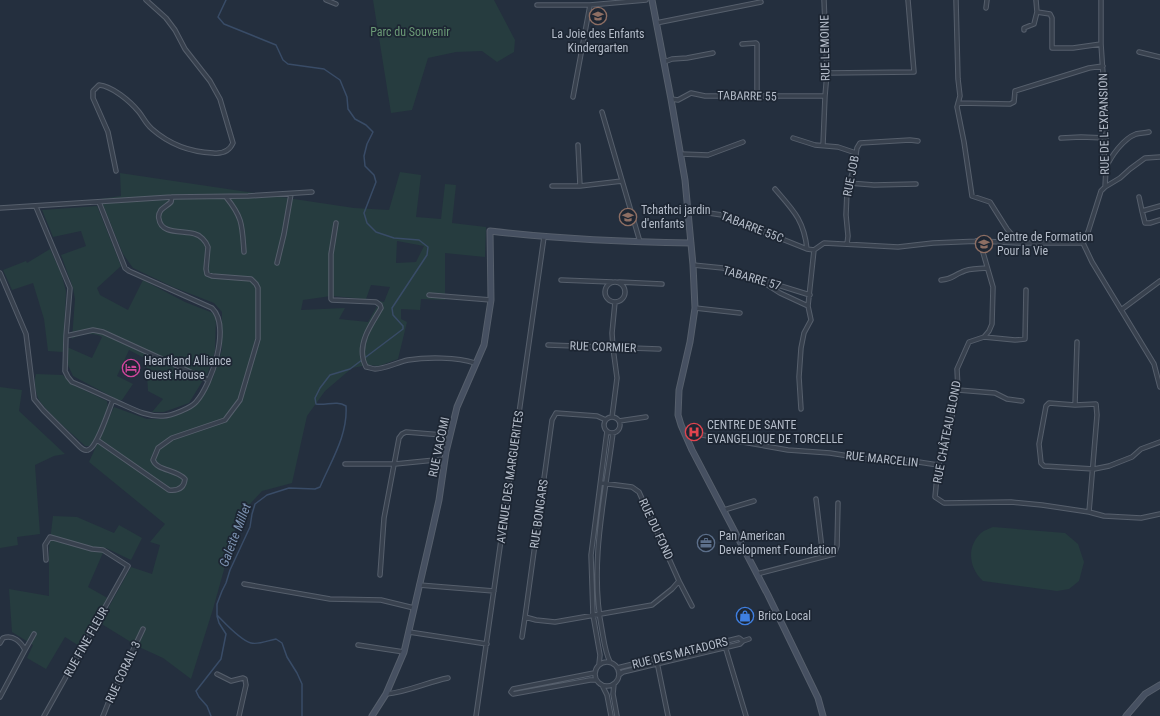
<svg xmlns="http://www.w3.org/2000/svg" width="1160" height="716" viewBox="0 0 1160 716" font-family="'Roboto Condensed',sans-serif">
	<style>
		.green { fill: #263c3f; fill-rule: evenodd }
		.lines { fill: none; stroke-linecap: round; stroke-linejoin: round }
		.stream { stroke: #394c67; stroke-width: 1.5 }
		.street-casing { stroke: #565f6c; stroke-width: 5.5 }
		.secondary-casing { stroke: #565f6c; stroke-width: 7 }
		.street { stroke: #38414e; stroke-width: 3.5 }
		.secondary { stroke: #465061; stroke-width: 5 }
		.labels { text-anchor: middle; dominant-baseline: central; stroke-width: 3.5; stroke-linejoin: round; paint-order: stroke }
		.park-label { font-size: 12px; fill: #6b9a76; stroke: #1d2633 }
		.poi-label { font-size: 12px; fill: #b4bcc9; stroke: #1d2633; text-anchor: start }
		.street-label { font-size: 12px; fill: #b4bcc9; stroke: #1d2633 }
		.water-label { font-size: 13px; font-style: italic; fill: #7c92b1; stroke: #1d2633 }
	</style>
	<rect width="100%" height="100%" fill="#242f3e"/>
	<path class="green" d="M 373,0 L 494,0 L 515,40 L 514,52 L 497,62 L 482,51 L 456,52 L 428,58 L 412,110 L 391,113 Z
		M 400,172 L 421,175 L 416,217 L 441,219 L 445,184 L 456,185 L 452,223 L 486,227 L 485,257 L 445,253 L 445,300 L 421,299 L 420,310 L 401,309 L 401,319 L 407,322 L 398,359 L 379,366 L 368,365 L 352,368 L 325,391 L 307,416 L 292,483 L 262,491 L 239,516 L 213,609 L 191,679 L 163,658 L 139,647 L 100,623 L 131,567 L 152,574 L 160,545 L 150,542 L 165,524 L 89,462 L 114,407 L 147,419 L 166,419 L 188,411 L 200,401 L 213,378 L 222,350 L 222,312 L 214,303 L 173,287 L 133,268 L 123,254 L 103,205 L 100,199 L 121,196 L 120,173 L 354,208 L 389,210 ZM 397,241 L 424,246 L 416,262 L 396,263 ZM 371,285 L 390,287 L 384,302 L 380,301 L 368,322 L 339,319 L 345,308 L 301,310 L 303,300 L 331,296 L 366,299 Z
		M 97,206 L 121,266 L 97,288 L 100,295 L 128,310 L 143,280 L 185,302 L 213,313 L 216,317 L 215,351 L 208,372 L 189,403 L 164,412 L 152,412 L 163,399 L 148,391 L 146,359 L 129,350 L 117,376 L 133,384 L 122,400 L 118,400 L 73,376 L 68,365 L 67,347 L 92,358 L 102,337 C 93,332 81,334 72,339 L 75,299 L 73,288 L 61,255 L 86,246 L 81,231 L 53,237 L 42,210 Z
		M 50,249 L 61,273 L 66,291 L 63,352 L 48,351 L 44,319 L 33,283 L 12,290 L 3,270 L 26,261 L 27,263 Z
		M 36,374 L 63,375 L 71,384 L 107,401 L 108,408 L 93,443 L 89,446 L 85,446 C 76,437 42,408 38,398 C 35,391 34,380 36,374 Z
		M 0,387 L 22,390 L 19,411 L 65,454 L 54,456 L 35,465 L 40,534 L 17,537 L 18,545 L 0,548 Z
		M 53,516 L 77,517 L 114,533 L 119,525 L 142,538 L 131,560 L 106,548 L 102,555 L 88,587 L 111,600 L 105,608 L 84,649 L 65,637 L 46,669 L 27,658 L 33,645 L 12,632 L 9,589 L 49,596 L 49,549 Z
		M 993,527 L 1065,533 L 1078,544 L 1084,562 L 1079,581 L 1069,589 L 1057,591 L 983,581 C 969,568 966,547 981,533 C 984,530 989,529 993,527 Z"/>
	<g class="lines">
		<path class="stream" d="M 226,0 L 218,17 L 224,24 L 276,45 L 283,60 L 288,64 L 324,69 L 340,80 L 347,97 L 348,109 L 355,119 L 366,125 L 373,132 L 367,144 L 364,156 L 365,166 L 374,175 L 376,182 L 364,213 L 367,223 L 376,232 L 394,238 L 419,240 L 428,247 L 427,255 L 392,308 L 393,315 L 403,326 L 403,329 L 350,369 L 330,375 L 320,388 L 315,398 L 316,404 C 326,406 336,400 346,406 C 348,435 331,461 320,487 L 315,489 L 289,488 L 267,495 L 255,504 L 252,514 L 250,527 L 230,570 L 226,583 L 222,591 L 217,604 L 217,615 C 225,623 240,640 251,643 C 259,645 269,640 276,639 L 282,643 L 287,657 L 297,673 L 302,684 L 302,716
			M 211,716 L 207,706 L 199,697 L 196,691 L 221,659 L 226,634 L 219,623 L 217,616"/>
		<defs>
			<path id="street" d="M 326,0 L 336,4
				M 956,0 L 958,79 L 960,96 L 957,107 L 964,142 L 972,196 L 990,202 L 1007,229 L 1019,243
				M 537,5 L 590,5 L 646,0
				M 986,8 L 987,0
				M 1037,12 L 1050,14 L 1052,18 L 1052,48 L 1073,48 L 1101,44
				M 656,23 L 761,2
				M 1024,30 L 1024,28 L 1034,24 L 1037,12 L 1036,0
				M 742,44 L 756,43 L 757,44 L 757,95
				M 1139,52 L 1160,57
				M 664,62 L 672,59 L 687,58 L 713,53
				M 827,73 L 914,72 L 908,0
				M 573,97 L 590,5
				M 671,99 L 678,100 L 691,93 L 705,96 L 825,96
				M 958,103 L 1010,104 L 1014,102 L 1015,91 L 1089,68 L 1103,66
				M 602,112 L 640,242
				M 793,138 L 815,145 L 838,147 L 856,153
				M 1061,138 L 1081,137 L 1106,138
				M 578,145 L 580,186
				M 823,145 L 825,96 L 827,73 L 824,0
				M 681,154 L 708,155 L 743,142
				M 1106,168 C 1111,156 1123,139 1136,134 C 1140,133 1145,133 1149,132
				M 116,171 L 108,132 L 93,98 L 93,91 L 99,85 C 112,86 130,101 139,112 C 143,117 146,124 152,129 C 169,144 190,152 213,153 C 222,154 229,152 233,143 L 220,99 L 210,81 L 185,49 L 175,30 L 166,18 L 146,0
				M 849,183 L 874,185 L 916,184
				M 552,186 L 580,186 L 622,181
				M 1105,187 L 1120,178 L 1130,169 L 1145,158 L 1160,157
				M 775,189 C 793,210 804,220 807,249
				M 226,197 C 243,218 242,225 244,252
				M 1139,197 L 1142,211 L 1160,206
				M 36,207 L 70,288 L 66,336 L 65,371 L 68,377 L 72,382 C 87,388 102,395 117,402 C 131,408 146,417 163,416 C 171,416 191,408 196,402 C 212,384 231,326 212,308 L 129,271 L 125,268 L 99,202
				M 0,208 L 172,197 L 248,196 L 312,192
				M 689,210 L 722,215 L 807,249 L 814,250
				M 1142,211 L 1145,223 L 1150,223 L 1160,220
				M 336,223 L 331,254 L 331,299 L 332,300 L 376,302 L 380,305 L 381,308 C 373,322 359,340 363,358 C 363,361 365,364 366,367 C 369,367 372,369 375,369 C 385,369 398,362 408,360 C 427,357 457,357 475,363
				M 976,241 L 982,249 L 993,287 L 992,324 L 989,331 L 984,337 L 969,342 L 957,369 L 958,390 L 943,456 L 938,465 L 935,497 L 944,503 L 1011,502 L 1042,505 L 1089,512 L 1104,516 L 1141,518 L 1160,514
				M 1083,243 L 1088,232 L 1101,191 L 1105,187 L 1106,168 L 1104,164 L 1104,157 L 1106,138 L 1106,119 L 1101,44 L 1101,0
				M 1083,243 L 1092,262 L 1154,364 L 1160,387
				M 847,244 L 848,236 L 846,215 L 847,191 L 854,167 L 857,148 L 860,143 L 910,140 L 918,141
				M 814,250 L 824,243 L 898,247 L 933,243 L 981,241 L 1019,243 L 1083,243
				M 277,263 L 284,234 L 291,194
				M 693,265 L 723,268 L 810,295
				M 0,273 L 26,334 L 34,399 L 43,410 L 80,447 C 82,449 85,451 88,450 C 97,448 109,409 113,400
				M 561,280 L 612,282
				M 941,280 C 953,279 952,276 962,272 C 969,268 979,269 987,268
				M 619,282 L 662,284
				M 763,282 L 780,293 L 808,306
				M605 292a10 10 0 1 1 20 0a10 10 0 1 1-20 0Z
				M 429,295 L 491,300
				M 695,308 L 740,313
				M 1121,310 L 1160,281
				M 66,336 L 93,330 L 103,332 L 208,380
				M 984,337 L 1015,340 L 1025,339 L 1026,290
				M 1077,342 L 1075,405 L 1096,404 L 1097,415 L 1089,512
				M 548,345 L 659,349
				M 958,390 L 995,393 L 1007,399 L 1022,401
				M 1075,405 L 1049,403 L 1046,406 L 1039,444 L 1041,463 L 1044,466 L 1094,469 L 1109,466 L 1132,457 L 1141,449 L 1160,442
				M 801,409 L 799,377 L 801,348 L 804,333 L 811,320 L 808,306 L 814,250
				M 612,417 L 617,378 L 613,348 L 612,333 L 615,302
				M604 425a8 8 0 1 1 16 0a8 8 0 1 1-16 0Z
				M 619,421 L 646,417
				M 685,432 L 788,450 L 830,453 L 868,459 L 912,461 L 938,465
				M 97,440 L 169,490 C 178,491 184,488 185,479 C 176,469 157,471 153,460 L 158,448 L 172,438 L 225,420 L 240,400 L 258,339 L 258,288 L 256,284 L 251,279 L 212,276 L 207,274 L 206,269 L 208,247 C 206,241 200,235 195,234 C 184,230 161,235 159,219 C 158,216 159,213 161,210 C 164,207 168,205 171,202 L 172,197
				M 345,464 L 395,464 L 445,459
				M 601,483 L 632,487 L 639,492 L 679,581 L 672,589 L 652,605 L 555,622 L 536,620 L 525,617 L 552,420 L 556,413 L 597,416 L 606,420
				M 816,499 L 823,557
				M 724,510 L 754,501
				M 757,574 L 834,554 L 837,546 L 838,503
				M 380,575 L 384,518 L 399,438 L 402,434 L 406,432 L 443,435
				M 679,581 L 692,606
				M 244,584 L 330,599 L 381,600 L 414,608
				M 419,585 L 494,591
				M 409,632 L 487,644
				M 522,637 L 525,617
				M 0,643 L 3,638 C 13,634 21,642 25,650 L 0,697
				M 358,645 L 404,652
				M 725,646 L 746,716
				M 25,650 L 34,634
				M595 674a12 12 0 1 1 24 0a12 12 0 1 1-24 0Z
				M 610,662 C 605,652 604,641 602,630 C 589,565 605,497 613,433
				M 657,662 L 668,716
				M 599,664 L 600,655 L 593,615 L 591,555 L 607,431
				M 617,668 L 739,638 L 743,641 L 749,639
				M 217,674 L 231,681 L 243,678 L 245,679 L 246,685 L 239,716
				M 619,675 L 623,672 L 740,644 L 743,641
				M 614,684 L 613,694 L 617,716
				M 602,685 L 607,695 L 611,716
				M 511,692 L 513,694 L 590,680 L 596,680
				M 511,692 L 513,689 L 594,673
				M 386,694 C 408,692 427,682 448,678
				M 44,716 L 128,566 L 103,550 L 92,549 L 50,537 L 45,545 L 46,560
				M 103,716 L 109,701 L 143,629
				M 476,716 L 544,237"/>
			<path id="secondary" d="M 652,0 L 671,99 L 685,180 L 693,265 L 695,308 L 690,342 L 679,390 L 678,415 L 681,425 L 692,450 L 768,595 L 818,698 L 823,716
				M 372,716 L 386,694 L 404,652 L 430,540 L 439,500 L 446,452 L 457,407 L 484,345 L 491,300 L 490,231 C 557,239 624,242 691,243
				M 1126,716 L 1145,694 L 1160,685"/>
		</defs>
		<use href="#street" class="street-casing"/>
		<use href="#secondary" class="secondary-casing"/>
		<use href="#street" class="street"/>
		<use href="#secondary" class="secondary"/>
	</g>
	<defs>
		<symbol id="school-ring" viewBox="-11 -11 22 22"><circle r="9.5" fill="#1d2633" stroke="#8d6e63" stroke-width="1.5"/><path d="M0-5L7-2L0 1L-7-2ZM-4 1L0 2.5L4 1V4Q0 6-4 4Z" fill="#8d6e63"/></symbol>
		<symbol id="university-ring" viewBox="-11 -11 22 22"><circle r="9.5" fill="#1d2633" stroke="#8d6e63" stroke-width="1.5"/><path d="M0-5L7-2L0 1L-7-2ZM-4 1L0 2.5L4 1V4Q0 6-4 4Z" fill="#8d6e63"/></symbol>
		<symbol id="hotel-ring" viewBox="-11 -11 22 22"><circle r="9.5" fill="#1d2633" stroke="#d1479c" stroke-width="1.5"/><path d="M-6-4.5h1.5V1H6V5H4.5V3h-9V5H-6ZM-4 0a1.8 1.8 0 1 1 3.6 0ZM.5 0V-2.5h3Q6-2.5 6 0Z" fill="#d1479c"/></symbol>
		<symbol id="hospital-ring" viewBox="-11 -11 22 22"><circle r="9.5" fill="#1d2633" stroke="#e0444e" stroke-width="1.5"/><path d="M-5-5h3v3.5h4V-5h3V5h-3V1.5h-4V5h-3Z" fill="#e0444e"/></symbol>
		<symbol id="office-ring" viewBox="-11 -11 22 22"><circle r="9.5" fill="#1d2633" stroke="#5c6f8a" stroke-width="1.5"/><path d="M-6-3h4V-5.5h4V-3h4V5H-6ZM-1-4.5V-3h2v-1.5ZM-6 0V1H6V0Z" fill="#5c6f8a"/></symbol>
		<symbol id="shop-ring" viewBox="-11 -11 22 22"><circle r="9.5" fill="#1d2633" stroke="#3f7fe0" stroke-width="1.5"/><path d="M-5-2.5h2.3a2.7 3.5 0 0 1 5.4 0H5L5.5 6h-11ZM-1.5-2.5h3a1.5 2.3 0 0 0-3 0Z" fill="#3f7fe0"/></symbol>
	</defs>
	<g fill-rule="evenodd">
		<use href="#school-ring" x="588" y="6" width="20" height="20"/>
		<use href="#school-ring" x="618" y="207" width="20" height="20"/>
		<use href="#university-ring" x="974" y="234" width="20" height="20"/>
		<use href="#hotel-ring" x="121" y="358" width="20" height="20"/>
		<use href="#hospital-ring" x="684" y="422" width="20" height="20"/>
		<use href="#office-ring" x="696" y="533" width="20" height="20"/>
		<use href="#shop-ring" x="735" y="606" width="20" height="20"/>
	</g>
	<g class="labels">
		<g class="park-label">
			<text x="410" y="32">Parc du Souvenir</text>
		</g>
		<g class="poi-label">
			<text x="598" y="34" text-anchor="middle">La Joie des Enfants<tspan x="598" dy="14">Kindergarten</tspan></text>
			<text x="641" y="210">Tchathci jardin<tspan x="641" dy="14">d'enfants</tspan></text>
			<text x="997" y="237">Centre de Formation<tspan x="997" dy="14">Pour la Vie</tspan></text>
			<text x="144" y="361">Heartland Alliance<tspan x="144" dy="14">Guest House</tspan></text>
			<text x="707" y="425">CENTRE DE SANTE<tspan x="707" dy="14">EVANGELIQUE DE TORCELLE</tspan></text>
			<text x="719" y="536">Pan American<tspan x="719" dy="14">Development Foundation</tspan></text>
			<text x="758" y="616">Brico Local</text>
		</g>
		<g class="street-label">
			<text transform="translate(825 48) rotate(-91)">RUE LEMOINE</text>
			<text transform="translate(747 96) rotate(1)">TABARRE 55</text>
			<text transform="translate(1104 124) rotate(-91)">RUE DE L'EXPANSION</text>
			<text transform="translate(851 176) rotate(-79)">RUE JOB</text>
			<text transform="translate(752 227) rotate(21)">TABARRE 55C</text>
			<text transform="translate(752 278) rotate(16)">TABARRE 57</text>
			<text transform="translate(603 347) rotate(2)">RUE CORMIER</text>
			<text transform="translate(947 432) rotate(-79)">RUE CHÂTEAU BLOND</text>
			<text transform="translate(439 447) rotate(-78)">RUE VACOMI</text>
			<text transform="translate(882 459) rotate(6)">RUE MARCELIN</text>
			<text transform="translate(510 477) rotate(-82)">AVENUE DES MARGUERITES</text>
			<text transform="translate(539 514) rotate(-82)">RUE BONGARS</text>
			<text transform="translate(656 529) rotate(65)">RUE DU FOND</text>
			<text transform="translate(86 642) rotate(-61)">RUE FINE FLEUR</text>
			<text transform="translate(680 653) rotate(-14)">RUE DES MATADORS</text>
			<text transform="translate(123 672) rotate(-65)">RUE CORAIL 3</text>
		</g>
		<g class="water-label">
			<text transform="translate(235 535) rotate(-69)">Galette Millet</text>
		</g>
	</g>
</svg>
